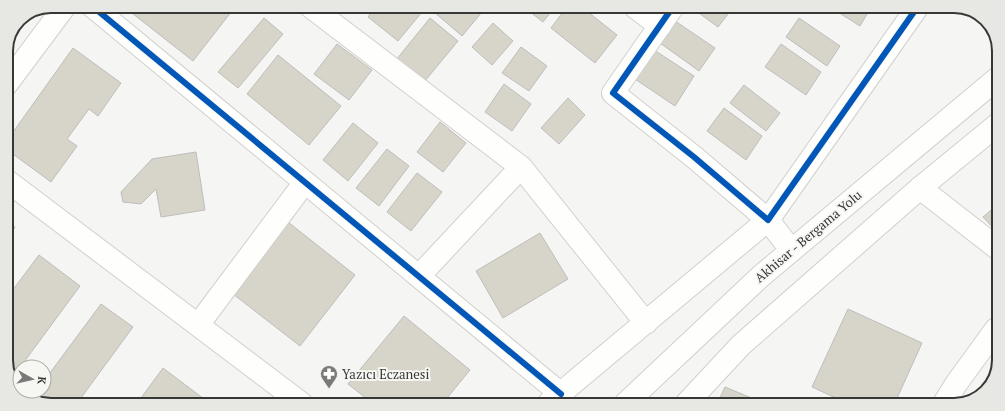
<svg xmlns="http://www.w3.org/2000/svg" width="1005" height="411" viewBox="0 0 1005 411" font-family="'PT Serif',serif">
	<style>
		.building { fill: #d7d5c9; stroke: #bebdbc }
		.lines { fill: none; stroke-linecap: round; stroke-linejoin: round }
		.minor-casing { stroke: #d1d0cf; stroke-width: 24 }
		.tertiary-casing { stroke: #d1d0cf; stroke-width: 24 }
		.primary-casing { stroke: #d1d0cf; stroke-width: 24 }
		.minor { stroke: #fefefd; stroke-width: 22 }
		.tertiary { stroke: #fefefd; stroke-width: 22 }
		.primary { stroke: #fefefd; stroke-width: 22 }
		.cycleway-casing { stroke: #f6f6f2; stroke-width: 8 }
		.cycleway { stroke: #0057b8; stroke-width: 6 }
		.labels { text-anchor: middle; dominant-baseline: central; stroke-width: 4; stroke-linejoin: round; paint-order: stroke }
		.street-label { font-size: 13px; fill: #373736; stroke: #f6f6f2 }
		.poi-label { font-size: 13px; fill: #373736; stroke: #f6f6f2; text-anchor: start }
		.rim { fill: none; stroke: #373736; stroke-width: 2 }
	</style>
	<rect width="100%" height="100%" fill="#f5f5f3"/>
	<path class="building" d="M 123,6 L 235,7 L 193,61 Z
		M 375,7 L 416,7 L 422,12 L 398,41 L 368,17 Z
		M 438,7 L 478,8 L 482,12 L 462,36 L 434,12 Z
		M 525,8 L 554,8 L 543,22 Z
		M 566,8 L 583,8 L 617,35 L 595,63 L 551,28 Z
		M 692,8 L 732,9 L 718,27 Z
		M 833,9 L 870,9 L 860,26 Z
		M 264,18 L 283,34 L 238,88 L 218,72 Z
		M 430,18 L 458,41 L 424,82 L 396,60 Z
		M 799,18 L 840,46 L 827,66 L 786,37 Z
		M 675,21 L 715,48 L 699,71 L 660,43 Z
		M 493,23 L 513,41 L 492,65 L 472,47 Z
		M 337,44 L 372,70 L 349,100 L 314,74 Z
		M 781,44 L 821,72 L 806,95 L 765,67 Z
		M 521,47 L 547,66 L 529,91 L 502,73 Z
		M 73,48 L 121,83 L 98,116 L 89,109 L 67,139 L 77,146 L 51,182 L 6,149 L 6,142 Z
		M 654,50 L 694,76 L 675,106 L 635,79 Z
		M 278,55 L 341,106 L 309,145 L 247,94 Z
		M 504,84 L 531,104 L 512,131 L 485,112 Z
		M 744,85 L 780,113 L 766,131 L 730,103 Z
		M 568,98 L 585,115 L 559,144 L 541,128 Z
		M 724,108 L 762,136 L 746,160 L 707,131 Z
		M 440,122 L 466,143 L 443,172 L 417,152 Z
		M 353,123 L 378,143 L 348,181 L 323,160 Z
		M 387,149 L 409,166 L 379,206 L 356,188 Z
		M 196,152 L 205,210 L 161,217 L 156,189 L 141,204 L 123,202 L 121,192 L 152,159 Z
		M 417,173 L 442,192 L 411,231 L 387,212 Z
		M 997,205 L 997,232 L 983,217 Z
		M 6,222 L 15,227 L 6,242 Z
		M 288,222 L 355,275 L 300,346 L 233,294 Z
		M 540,233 L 568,279 L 503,318 L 476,271 Z
		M 39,255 L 80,286 L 13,377 L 11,376 L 6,363 L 6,299 Z
		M 101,304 L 133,327 L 78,402 L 34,402 L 31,399 L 37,391 L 44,391 L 44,381 Z
		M 848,309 L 922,343 L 894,405 L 851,405 L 812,387 Z
		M 404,316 L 470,370 L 443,403 L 372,403 L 348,384 Z
		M 996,364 L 996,377 L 985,390 L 982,389 Z
		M 163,368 L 208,402 L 138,402 Z
		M 725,387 L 766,404 L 717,404 Z"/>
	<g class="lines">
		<defs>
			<path id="minor" d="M 92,6 L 561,394
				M 311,7 L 521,167 L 646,323
				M 636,8 L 660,26
				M 672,8 L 613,93 L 694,157 L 768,220 L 916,9
				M 6,180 L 301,403
				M 920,188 L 997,248
				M 419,276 L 521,167
				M 198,325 L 305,182
				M 549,403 L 768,220 L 791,250
				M 943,405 L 956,384 L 996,329"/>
			<path id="tertiary" d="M 6,85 L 65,6"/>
			<path id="primary" d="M 625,404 L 761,276 L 999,77
				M 686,404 L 741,345 L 920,188 L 998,124"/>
		</defs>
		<use href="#minor" class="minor-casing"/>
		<use href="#tertiary" class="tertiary-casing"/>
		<use href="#primary" class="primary-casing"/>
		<use href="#minor" class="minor"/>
		<use href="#tertiary" class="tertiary"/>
		<use href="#primary" class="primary"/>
		<defs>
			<path id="cycleway" d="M 92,6 L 561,394
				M 672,8 L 613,93 L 694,157 L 768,220 L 916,9"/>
		</defs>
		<use href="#cycleway" class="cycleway-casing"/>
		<use href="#cycleway" class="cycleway"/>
	</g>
	<defs>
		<symbol id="pharmacy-pin" viewBox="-11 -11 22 30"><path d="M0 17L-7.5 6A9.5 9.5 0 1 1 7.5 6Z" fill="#7a7a78" stroke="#f6f6f2"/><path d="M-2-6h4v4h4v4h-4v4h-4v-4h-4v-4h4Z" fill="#fff"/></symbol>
	</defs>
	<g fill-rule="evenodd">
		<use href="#pharmacy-pin" x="319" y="364" width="20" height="27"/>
	</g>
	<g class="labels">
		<g class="street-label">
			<text transform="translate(808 236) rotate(-40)">Akhisar - Bergama Yolu</text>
		</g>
		<g class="poi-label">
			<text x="342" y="374">Yazıcı Eczanesi</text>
		</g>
	</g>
	<path d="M0 0H1005V411H0ZM51 13H954A38 38 0 0 1 992 51V360A38 38 0 0 1 954 398H51A38 38 0 0 1 13 360V51A38 38 0 0 1 51 13Z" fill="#e7e7e3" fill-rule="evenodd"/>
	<path class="rim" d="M51 13H954A38 38 0 0 1 992 51V360A38 38 0 0 1 954 398H51A38 38 0 0 1 13 360V51A38 38 0 0 1 51 13Z"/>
	<g transform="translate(32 379) rotate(98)"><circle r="19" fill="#f6f6f2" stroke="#aaaaa7"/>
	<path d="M0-3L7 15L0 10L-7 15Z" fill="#7a7a78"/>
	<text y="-6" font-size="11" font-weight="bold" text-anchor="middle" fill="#373736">K</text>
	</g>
</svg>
